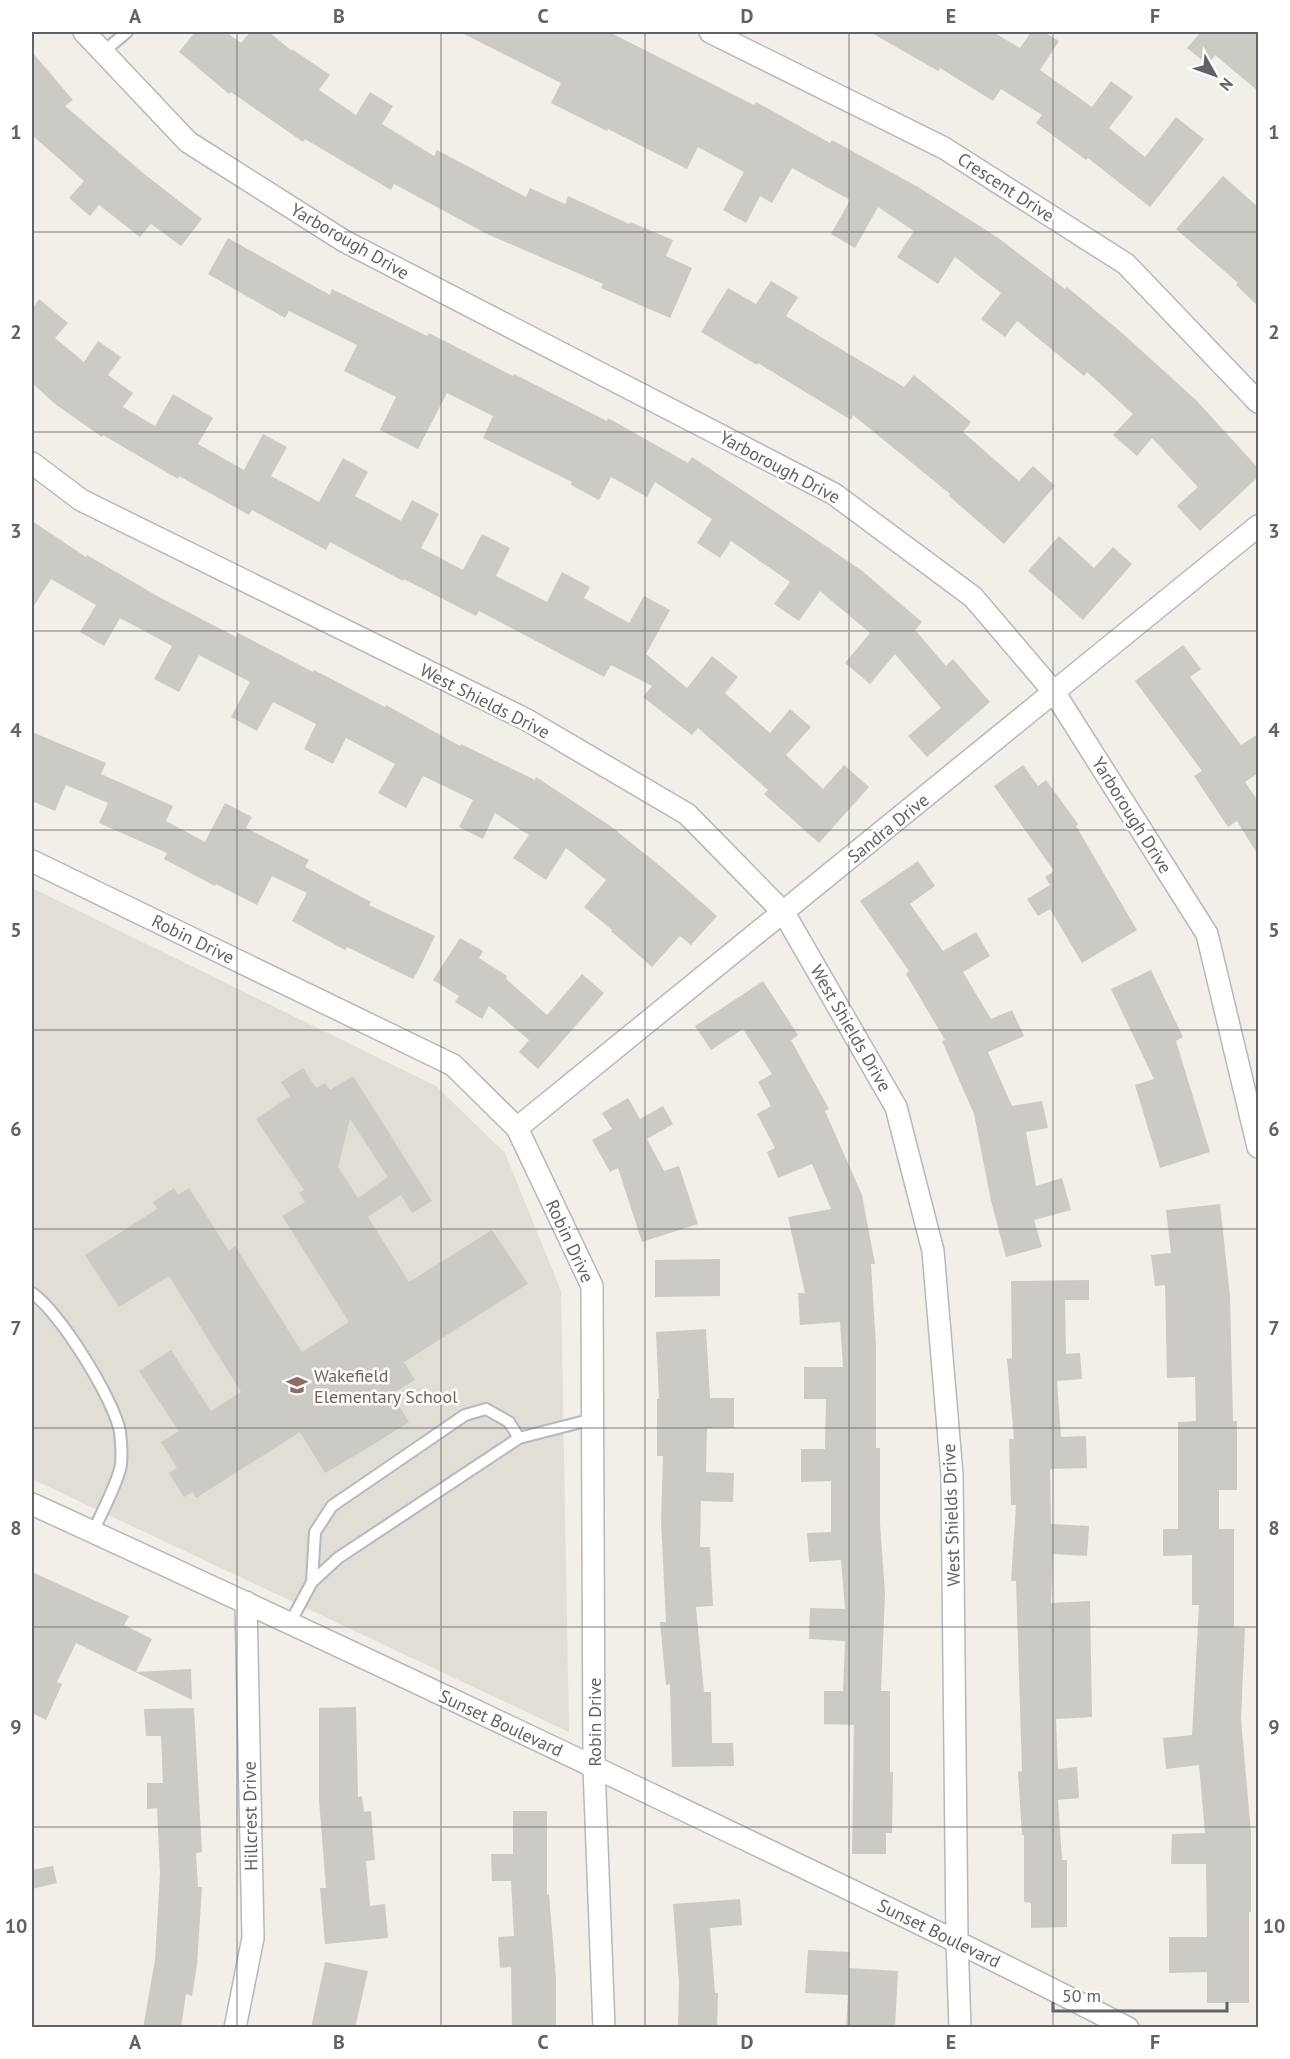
<svg xmlns="http://www.w3.org/2000/svg" width="1290" height="2059" viewBox="0 0 1290 2059" font-family="'PT Sans',sans-serif">
	<style>
		.education { fill: #e1ded6 }
		.building { fill: #cccac5; fill-rule: evenodd }
		.lines { fill: none; stroke-linecap: round; stroke-linejoin: round }
		.lane-casing { stroke: #b5b8bc; stroke-width: 14 }
		.street-casing { stroke: #b5b8bc; stroke-width: 24 }
		.lane { stroke: #fff; stroke-width: 10 }
		.street { stroke: #fff; stroke-width: 21 }
		.grid { fill: none; stroke: #5f6368; stroke-width: 1.5; stroke-opacity: 0.55 }
		.labels { text-anchor: middle; dominant-baseline: central; stroke-width: 5; stroke-linejoin: round; paint-order: stroke }
		.street-label { font-size: 18px; fill: #5f6368; stroke: #fff }
		.education-label { font-size: 18px; fill: #785e54; stroke: #fff; text-anchor: start }
		.neatline { fill: none; stroke: #5f6368; stroke-width: 2 }
		.grid-label { font-size: 20px; text-anchor: middle; font-weight: bold; fill: #5f6368 }
	</style>
	<rect width="100%" height="100%" fill="#f1efe8"/>
	<path class="education" d="M 32,888 L 436,1086 L 505,1153 L 561,1291 L 569,1732 L 32,1479 Z"/>
	<path class="building" d="M 195,32 L 226,32 L 241,43 L 250,32 L 269,32 L 292,51 L 292,49 L 330,75 L 319,90 L 356,115 L 370,92 L 393,106 L 382,124 L 434,156 L 437,150 L 526,197 L 530,188 L 565,204 L 568,196 L 629,224 L 630,222 L 673,240 L 666,256 L 692,268 L 670,318 L 601,288 L 603,284 L 487,234 L 394,184 L 391,190 L 305,139 L 303,142 L 231,92 L 229,94 L 179,52 Z
		M 460,32 L 609,32 L 754,105 L 756,102 L 830,143 L 832,140 L 918,187 L 997,237 L 1065,289 L 1067,287 L 1121,332 L 1197,401 L 1258,468 L 1258,477 L 1200,531 L 1177,506 L 1198,487 L 1152,438 L 1137,456 L 1113,435 L 1133,414 L 1087,372 L 1084,376 L 1017,321 L 1005,337 L 981,319 L 1001,293 L 955,257 L 938,284 L 897,257 L 914,231 L 878,207 L 855,248 L 831,234 L 850,200 L 792,168 L 772,203 L 760,196 L 746,223 L 723,210 L 744,172 L 698,147 L 687,169 L 608,129 L 607,131 L 551,103 L 561,83 Z
		M 870,32 L 993,32 L 1020,48 L 1031,32 L 1044,32 L 1059,41 L 1040,70 L 1092,107 L 1111,81 L 1133,97 L 1109,128 L 1145,157 L 1176,117 L 1204,139 L 1150,207 L 1088,158 L 1086,160 L 1036,123 L 1042,115 L 1001,89 L 993,101 L 940,68 L 938,71 Z
		M 1201,32 L 1258,32 L 1258,91 L 1215,55 L 1208,65 L 1187,48 Z
		M 32,52 L 73,100 L 65,106 L 143,173 L 202,219 L 181,246 L 151,224 L 140,237 L 99,205 L 90,216 L 69,198 L 84,181 L 32,135 Z
		M 1223,176 L 1258,207 L 1258,306 L 1236,285 L 1238,283 L 1176,229 Z
		M 228,238 L 330,295 L 332,289 L 427,336 L 429,333 L 513,376 L 514,374 L 607,421 L 608,418 L 688,463 L 692,457 L 783,517 L 861,570 L 922,622 L 915,630 L 946,666 L 953,659 L 990,702 L 927,757 L 908,736 L 941,708 L 895,654 L 870,684 L 845,663 L 870,633 L 820,591 L 799,621 L 774,604 L 790,582 L 731,541 L 720,558 L 697,543 L 712,519 L 655,482 L 647,497 L 611,477 L 599,500 L 571,485 L 572,482 L 483,438 L 493,416 L 447,393 L 418,449 L 380,430 L 396,397 L 344,371 L 357,345 L 289,311 L 285,318 L 208,274 Z
		M 771,281 L 798,297 L 786,316 L 904,387 L 914,375 L 971,422 L 963,432 L 1019,481 L 1033,466 L 1055,486 L 1004,544 L 949,496 L 950,494 L 853,415 L 851,420 L 758,363 L 757,365 L 701,332 L 728,288 L 756,304 Z
		M 39,299 L 68,323 L 55,338 L 84,362 L 98,341 L 121,357 L 108,375 L 133,393 L 123,407 L 155,426 L 173,394 L 213,418 L 198,444 L 244,470 L 263,434 L 287,447 L 271,476 L 319,502 L 343,458 L 368,472 L 355,496 L 401,521 L 412,500 L 439,514 L 421,548 L 463,570 L 482,534 L 510,548 L 496,576 L 547,602 L 562,572 L 590,587 L 584,598 L 629,623 L 644,596 L 670,610 L 646,654 L 687,688 L 712,656 L 738,677 L 725,693 L 770,733 L 790,709 L 811,727 L 786,755 L 823,789 L 844,765 L 869,787 L 819,843 L 764,794 L 768,790 L 698,728 L 692,735 L 643,697 L 652,686 L 611,665 L 604,677 L 479,611 L 476,616 L 404,579 L 403,581 L 330,542 L 326,550 L 252,510 L 249,515 L 179,476 L 178,479 L 103,435 L 102,437 L 55,404 L 32,383 L 32,309 Z
		M 32,521 L 86,557 L 87,555 L 159,597 L 236,637 L 238,633 L 313,672 L 314,670 L 385,707 L 386,705 L 460,746 L 461,744 L 535,780 L 536,777 L 609,825 L 665,870 L 717,916 L 691,945 L 680,936 L 652,967 L 611,931 L 612,930 L 584,907 L 606,880 L 566,848 L 546,880 L 513,858 L 529,835 L 495,813 L 483,839 L 459,827 L 473,800 L 423,776 L 406,808 L 378,793 L 395,764 L 346,738 L 333,764 L 304,749 L 316,724 L 273,702 L 257,731 L 231,717 L 250,682 L 199,655 L 179,692 L 154,679 L 172,646 L 120,618 L 104,646 L 80,632 L 96,605 L 51,579 L 32,609 Z
		M 1059,536 L 1094,568 L 1113,547 L 1132,564 L 1083,620 L 1028,571 Z
		M 1183,645 L 1201,669 L 1190,677 L 1241,745 L 1258,734 L 1258,773 L 1245,782 L 1258,801 L 1258,855 L 1237,821 L 1228,827 L 1194,776 L 1202,771 L 1135,681 Z
		M 32,732 L 106,763 L 101,774 L 173,806 L 166,821 L 205,842 L 225,803 L 252,817 L 246,828 L 309,860 L 305,867 L 371,902 L 369,905 L 435,936 L 418,971 L 413,979 L 347,947 L 345,950 L 292,921 L 307,893 L 272,876 L 257,905 L 216,884 L 215,886 L 164,859 L 167,853 L 99,823 L 108,803 L 66,785 L 55,811 L 32,801 Z
		M 1023,765 L 1038,786 L 1046,780 L 1078,824 L 1076,826 L 1137,930 L 1082,963 L 1050,909 L 1038,916 L 1027,899 L 1050,885 L 1045,877 L 1054,871 L 994,786 Z
		M 918,861 L 935,886 L 910,904 L 943,951 L 976,932 L 990,956 L 963,972 L 991,1019 L 1012,1010 L 1024,1036 L 988,1052 L 1012,1106 L 1042,1101 L 1048,1128 L 1026,1132 L 1036,1186 L 1062,1178 L 1071,1210 L 1034,1220 L 1042,1247 L 1006,1257 L 991,1201 L 974,1114 L 942,1041 L 945,1040 L 906,974 L 909,971 L 860,901 Z
		M 460,938 L 483,951 L 479,958 L 507,976 L 506,979 L 547,1015 L 582,974 L 604,993 L 538,1069 L 519,1052 L 529,1040 L 489,1006 L 482,1019 L 455,1002 L 459,996 L 433,980 Z
		M 1151,970 L 1183,1037 L 1176,1041 L 1210,1152 L 1160,1168 L 1135,1085 L 1154,1079 L 1111,989 Z
		M 763,981 L 798,1035 L 791,1040 L 829,1109 L 825,1111 L 862,1195 L 875,1264 L 871,1264 L 876,1345 L 876,1448 L 880,1448 L 880,1524 L 885,1593 L 881,1691 L 890,1691 L 890,1772 L 893,1772 L 892,1833 L 886,1833 L 886,1854 L 852,1854 L 854,1725 L 824,1724 L 824,1691 L 843,1691 L 845,1641 L 809,1639 L 810,1608 L 845,1609 L 841,1560 L 809,1562 L 807,1533 L 831,1532 L 831,1481 L 801,1482 L 801,1449 L 825,1449 L 826,1399 L 804,1399 L 804,1367 L 843,1367 L 840,1322 L 800,1325 L 798,1293 L 805,1293 L 788,1217 L 831,1209 L 812,1164 L 778,1178 L 767,1152 L 775,1148 L 757,1114 L 771,1106 L 758,1082 L 772,1074 L 743,1029 L 711,1050 L 695,1026 Z
		M 303,1068 L 316,1088 L 325,1083 L 330,1090 L 353,1076 L 432,1201 L 412,1213 L 401,1195 L 368,1217 L 409,1282 L 492,1230 L 528,1284 L 404,1362 L 415,1380 L 392,1394 L 409,1422 L 366,1449 L 325,1473 L 300,1432 L 196,1498 L 193,1492 L 184,1497 L 169,1473 L 177,1468 L 161,1442 L 179,1431 L 139,1371 L 171,1350 L 211,1411 L 241,1392 L 169,1276 L 119,1307 L 85,1255 L 157,1209 L 153,1202 L 174,1188 L 178,1195 L 189,1188 L 229,1251 L 235,1246 L 302,1352 L 349,1322 L 282,1216 L 305,1202 L 299,1193 L 304,1190 L 256,1119 L 290,1096 L 281,1082 ZM 350,1119 L 388,1177 L 358,1198 L 338,1167 Z
		M 628,1098 L 640,1119 L 663,1106 L 673,1124 L 647,1139 L 664,1171 L 679,1166 L 698,1224 L 642,1242 L 618,1168 L 610,1172 L 592,1140 L 612,1129 L 602,1113 Z
		M 1220,1204 L 1230,1296 L 1233,1421 L 1237,1421 L 1237,1490 L 1219,1490 L 1219,1529 L 1234,1529 L 1234,1628 L 1245,1628 L 1241,1719 L 1251,1833 L 1251,1912 L 1249,1912 L 1249,2003 L 1207,2003 L 1207,1972 L 1169,1973 L 1169,1937 L 1207,1937 L 1206,1864 L 1171,1864 L 1172,1834 L 1205,1833 L 1199,1765 L 1166,1769 L 1163,1738 L 1192,1735 L 1199,1605 L 1192,1605 L 1192,1555 L 1163,1556 L 1163,1529 L 1178,1529 L 1178,1422 L 1196,1421 L 1195,1377 L 1167,1378 L 1165,1285 L 1155,1286 L 1151,1255 L 1171,1253 L 1166,1210 Z
		M 720,1259 L 720,1296 L 655,1297 L 655,1260 Z
		M 1089,1280 L 1089,1300 L 1065,1300 L 1066,1354 L 1080,1353 L 1082,1379 L 1057,1381 L 1061,1437 L 1086,1436 L 1087,1468 L 1050,1469 L 1051,1524 L 1089,1526 L 1087,1556 L 1053,1554 L 1051,1603 L 1090,1601 L 1092,1717 L 1056,1719 L 1058,1769 L 1077,1767 L 1079,1798 L 1058,1800 L 1062,1860 L 1067,1860 L 1067,1927 L 1031,1928 L 1031,1903 L 1024,1902 L 1024,1835 L 1022,1835 L 1018,1772 L 1022,1771 L 1016,1581 L 1011,1581 L 1016,1505 L 1011,1505 L 1009,1439 L 1014,1439 L 1007,1359 L 1012,1358 L 1011,1281 Z
		M 706,1329 L 710,1398 L 734,1398 L 734,1428 L 707,1428 L 706,1472 L 734,1473 L 733,1502 L 701,1501 L 700,1547 L 710,1547 L 713,1606 L 696,1607 L 704,1692 L 711,1692 L 712,1743 L 733,1743 L 734,1766 L 672,1767 L 670,1684 L 666,1685 L 660,1622 L 666,1622 L 661,1522 L 663,1456 L 657,1456 L 657,1399 L 659,1399 L 656,1332 Z
		M 32,1572 L 129,1616 L 124,1625 L 152,1639 L 136,1672 L 191,1669 L 192,1700 L 76,1643 L 57,1682 L 62,1684 L 46,1720 L 32,1713 Z
		M 356,1707 L 358,1797 L 362,1796 L 364,1812 L 371,1811 L 375,1860 L 366,1861 L 370,1906 L 385,1904 L 388,1938 L 325,1944 L 320,1888 L 326,1888 L 319,1800 L 319,1708 Z
		M 194,1708 L 202,1852 L 196,1853 L 198,1887 L 202,1887 L 197,1965 L 192,1996 L 186,1994 L 181,2028 L 143,2028 L 155,1960 L 160,1874 L 157,1808 L 147,1809 L 147,1783 L 163,1783 L 161,1736 L 146,1736 L 144,1709 Z
		M 513,1811 L 547,1811 L 547,1895 L 549,1894 L 556,1979 L 556,2028 L 512,2028 L 511,1967 L 500,1968 L 498,1937 L 514,1936 L 511,1881 L 492,1881 L 491,1854 L 513,1854 Z
		M 53,1866 L 57,1883 L 32,1889 L 32,1870 Z
		M 740,1899 L 742,1925 L 710,1928 L 715,1993 L 718,1993 L 717,2028 L 678,2028 L 679,1983 L 673,1904 Z
		M 808,1950 L 850,1952 L 849,1968 L 898,1971 L 895,2028 L 846,2028 L 848,1995 L 805,1993 Z
		M 325,1962 L 368,1971 L 355,2028 L 311,2028 Z"/>
	<g class="lines">
		<defs>
			<path id="lane" d="M 103,52 L 127,32
				M 32,1293 C 59,1311 114,1399 120,1432 C 121,1442 123,1459 120,1469 C 116,1486 101,1514 93,1532
				M 312,1582 L 315,1532 L 332,1506 L 465,1415 L 486,1409 L 509,1422 L 519,1438
				M 290,1623 L 312,1582 L 338,1558 L 519,1438 L 593,1419"/>
			<path id="street" d="M 84,32 L 188,142 L 344,241 L 834,494 L 973,597 L 1054,692 L 1207,934 L 1258,1147
				M 710,32 L 944,148 L 1126,264 L 1258,402
				M 32,463 L 81,500 L 527,720 L 687,814 L 784,913 L 896,1107 L 933,1251 L 952,1475 L 957,1940 L 960,2028
				M 32,861 L 453,1065 L 517,1128 L 592,1286 L 594,1767 L 604,2028
				M 517,1128 L 1258,526
				M 32,1504 C 235,1597 438,1692 640,1789 C 803,1867 967,1945 1128,2028
				M 235,2028 L 253,1938 L 246,1602"/>
		</defs>
		<use href="#lane" class="lane-casing"/>
		<use href="#street" class="street-casing"/>
		<use href="#lane" class="lane"/>
		<use href="#street" class="street"/>
	</g>
	<path class="grid" d="M 237,32 L 237,2028M 441,32 L 441,2028M 645,32 L 645,2028M 849,32 L 849,2028M 1053,32 L 1053,2028M 32,232 L 1258,232M 32,432 L 1258,432M 32,631 L 1258,631M 32,830 L 1258,830M 32,1030 L 1258,1030M 32,1229 L 1258,1229M 32,1428 L 1258,1428M 32,1627 L 1258,1627M 32,1827 L 1258,1827"/>
	<defs>
		<symbol id="school-bare" viewBox="-9 -9 18 18"><path d="M0-5L7-2L0 1L-7-2ZM-4 1L0 2.5L4 1V4Q0 6-4 4Z" fill="#8d6e63" stroke="#fff" stroke-width="2.5" paint-order="stroke"/></symbol>
	</defs>
	<g fill-rule="evenodd">
		<use href="#school-bare" x="282" y="1370" width="30" height="30"/>
	</g>
	<g class="labels">
		<g class="street-label">
			<text transform="translate(1006 187) rotate(33)">Crescent Drive</text>
			<text transform="translate(350 241) rotate(30)">Yarborough Drive</text>
			<text transform="translate(780 467) rotate(28)">Yarborough Drive</text>
			<text transform="translate(485 701) rotate(27)">West Shields Drive</text>
			<text transform="translate(1132 815) rotate(58)">Yarborough Drive</text>
			<text transform="translate(888 828) rotate(-39)">Sandra Drive</text>
			<text transform="translate(193 939) rotate(26)">Robin Drive</text>
			<text transform="translate(851 1028) rotate(60)">West Shields Drive</text>
			<text transform="translate(570 1241) rotate(65)">Robin Drive</text>
			<text transform="translate(951 1515) rotate(-92)">West Shields Drive</text>
			<text transform="translate(594 1722) rotate(-90)">Robin Drive</text>
			<text transform="translate(501 1723) rotate(25)">Sunset Boulevard</text>
			<text transform="translate(250 1816) rotate(-91)">Hillcrest Drive</text>
			<text transform="translate(939 1933) rotate(26)">Sunset Boulevard</text>
		</g>
		<g class="education-label">
			<text x="314" y="1375">Wakefield<tspan x="314" dy="21">Elementary School</tspan></text>
		</g>
	</g>
	<rect width="1290" height="2059" fill="none" stroke="#ffffff" stroke-width="66"/>
	<g transform="translate(1215 75) rotate(130)" stroke="#ffffff" stroke-width="4.5" paint-order="stroke">
	<path d="M0-4.5L10 22L0 15L-10 22Z" fill="#5f6368"/>
	<text y="-9" font-size="16" font-weight="bold" text-anchor="middle" fill="#5f6368">N</text>
	</g>
	<path d="M1053 2002v9h174v-9" fill="none" stroke="#5f6368" stroke-width="3"/>
	<text x="1062" y="2002" font-size="18" fill="#5f6368" stroke="#ffffff" stroke-width="4.5" paint-order="stroke">50 m</text>
	<rect x="33" y="33" width="1224" height="1993" class="neatline"/>
	<g class="grid-label">
		<text x="135" y="23">A</text>
		<text x="339" y="23">B</text>
		<text x="543" y="23">C</text>
		<text x="747" y="23">D</text>
		<text x="951" y="23">E</text>
		<text x="1155" y="23">F</text>
		<text x="16" y="139">1</text>
		<text x="1274" y="139">1</text>
		<text x="16" y="339">2</text>
		<text x="1274" y="339">2</text>
		<text x="16" y="538">3</text>
		<text x="1274" y="538">3</text>
		<text x="16" y="737">4</text>
		<text x="1274" y="737">4</text>
		<text x="16" y="937">5</text>
		<text x="1274" y="937">5</text>
		<text x="16" y="1136">6</text>
		<text x="1274" y="1136">6</text>
		<text x="16" y="1335">7</text>
		<text x="1274" y="1335">7</text>
		<text x="16" y="1535">8</text>
		<text x="1274" y="1535">8</text>
		<text x="16" y="1734">9</text>
		<text x="1274" y="1734">9</text>
		<text x="16" y="1933">10</text>
		<text x="1274" y="1933">10</text>
		<text x="135" y="2049">A</text>
		<text x="339" y="2049">B</text>
		<text x="543" y="2049">C</text>
		<text x="747" y="2049">D</text>
		<text x="951" y="2049">E</text>
		<text x="1155" y="2049">F</text>
	</g>
</svg>
